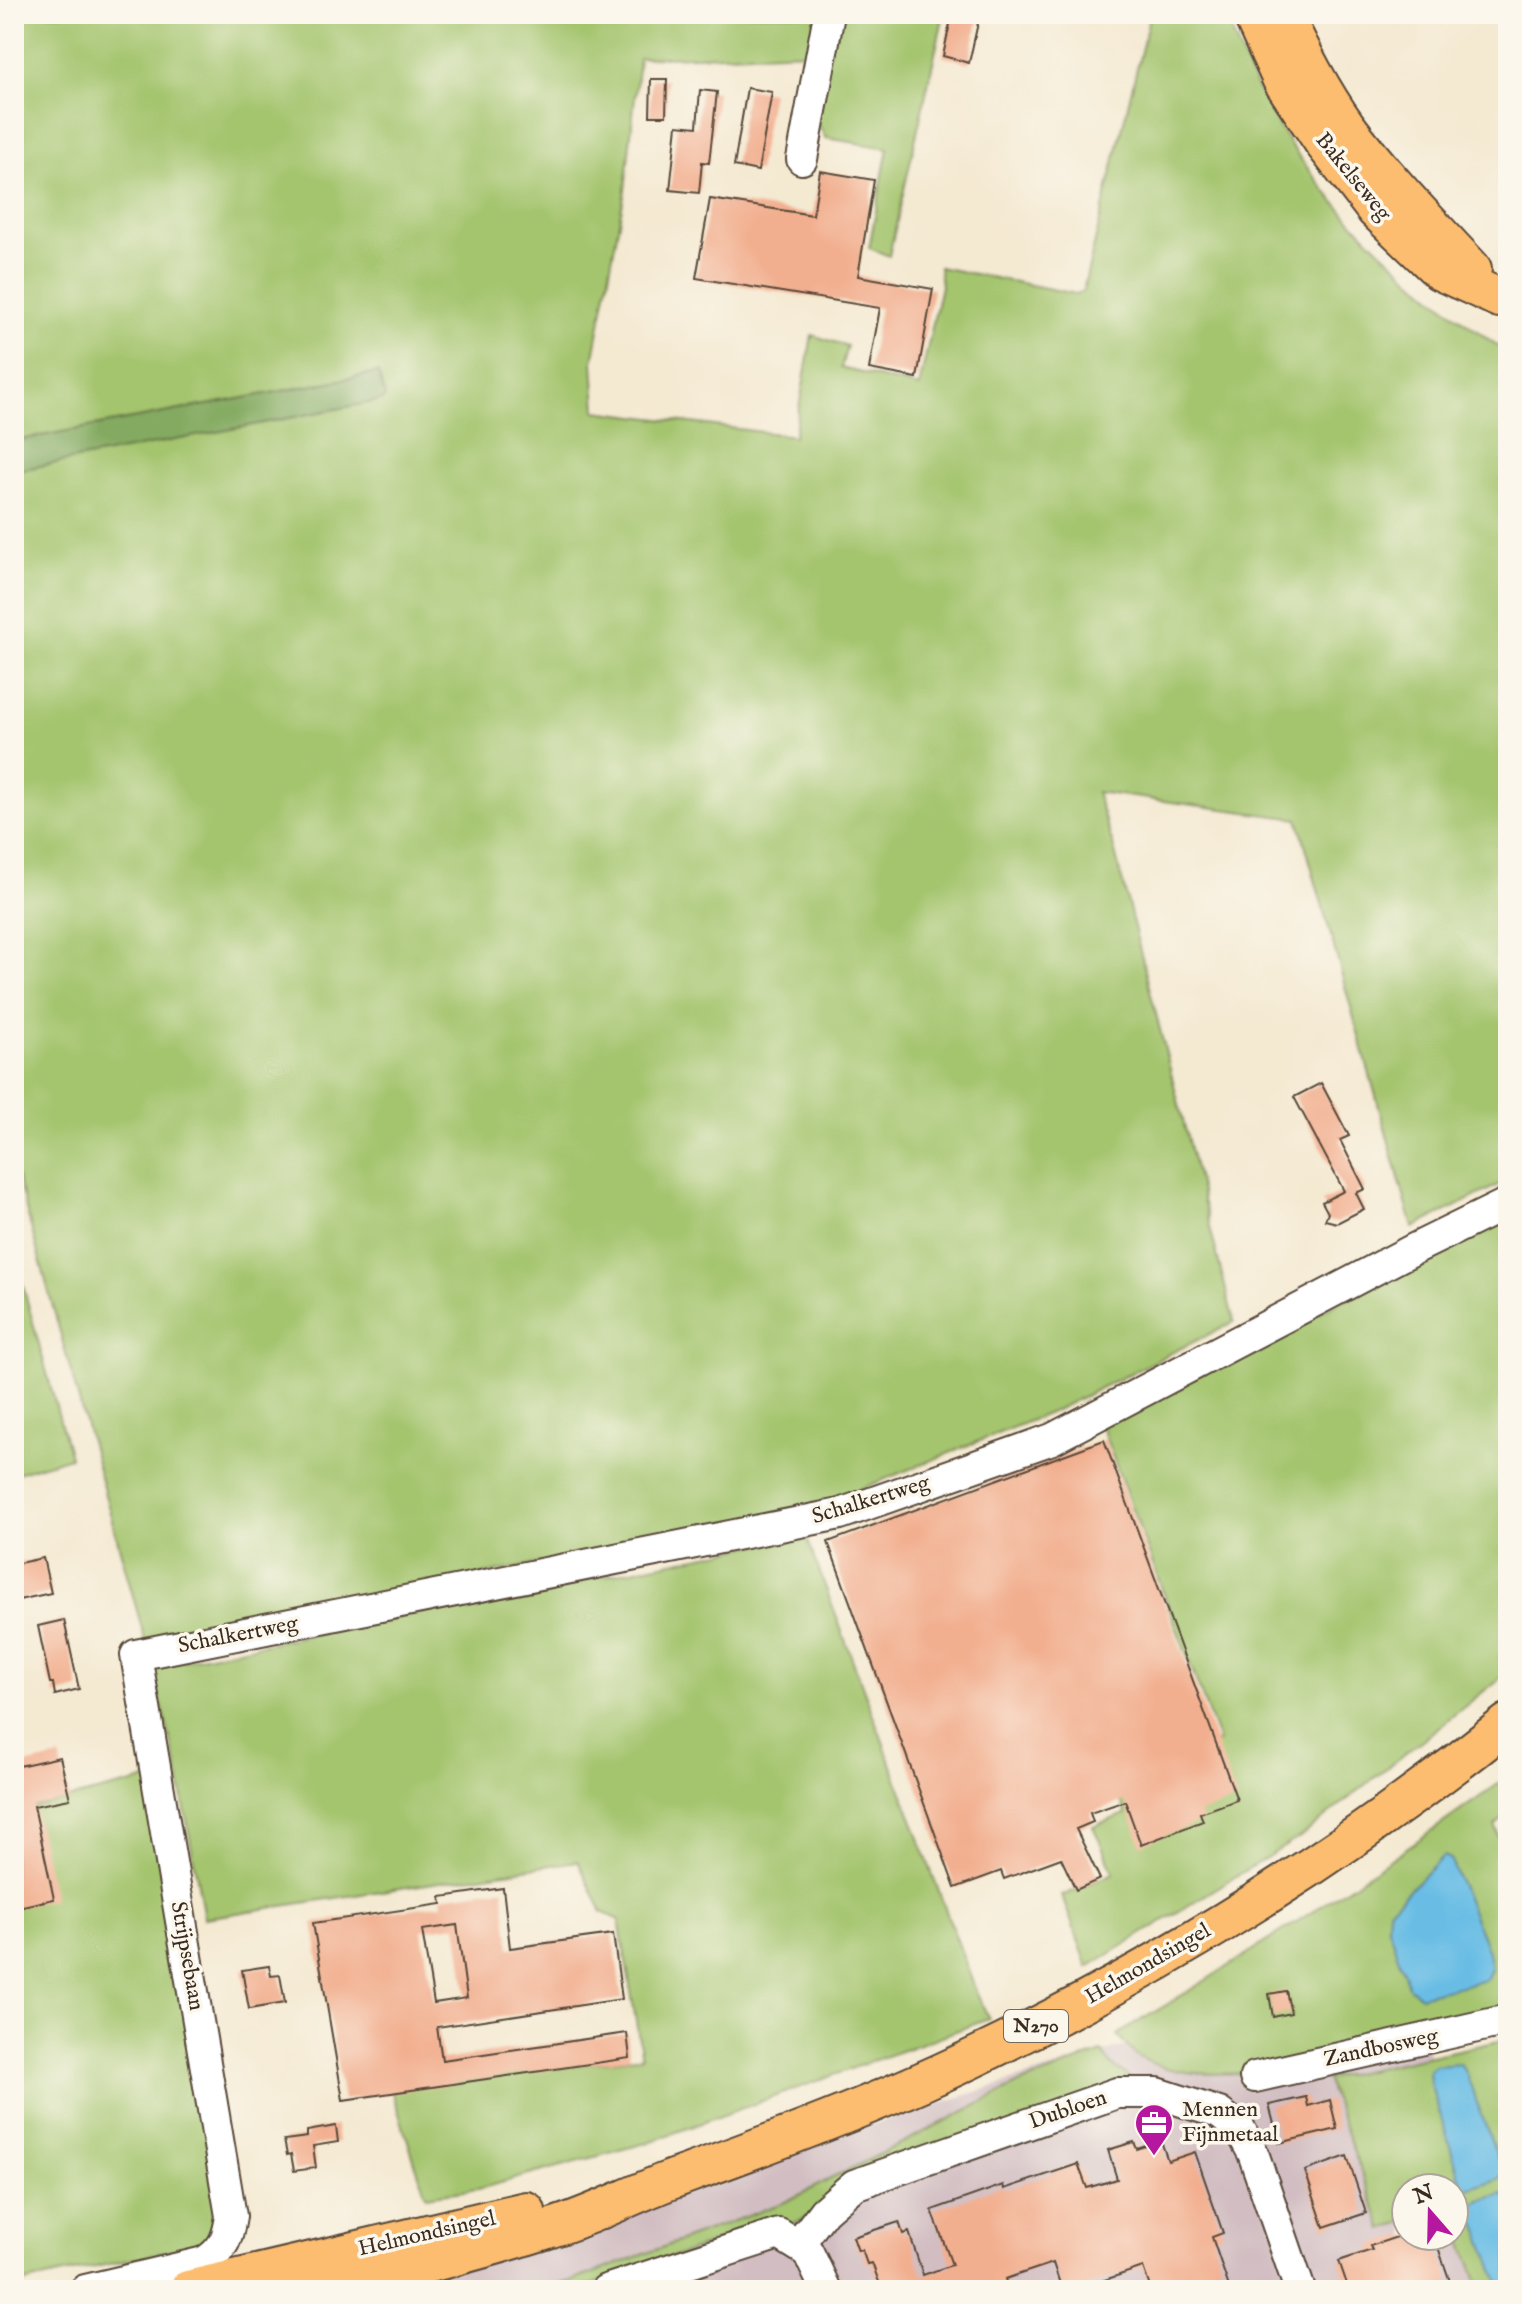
<svg xmlns="http://www.w3.org/2000/svg" width="1522" height="2304" viewBox="0 0 1522 2304" font-family="'IM FELL English',serif">
	<style>
		.industrial { fill: #d2bec2; fill-rule: evenodd }
		.green { fill: #a4c56e; stroke: #707846; stroke-width: 2 }
		.forest { fill: #83aa61; stroke: #5f6a40; stroke-width: 2 }
		.water { fill: #69bde5; stroke: #527482; stroke-width: 2 }
		.building { fill: #f2af8f; fill-rule: evenodd }
		.lines { fill: none; stroke-linecap: round; stroke-linejoin: round }
		.minor-casing { stroke: #574739; stroke-width: 34 }
		.major-casing { stroke: #574739; stroke-width: 42 }
		.minor { stroke: #fff; stroke-width: 30 }
		.major { stroke: #fcbd6f; stroke-width: 38 }
		.labels { text-anchor: middle; dominant-baseline: central; stroke-width: 7; stroke-linejoin: round; paint-order: stroke }
		.shield { fill: #fbf7ec; stroke: #75685c; stroke-width: 2 }
		.shield-label { font-size: 20px; font-weight: bold; fill: #3b2a1e }
		.street-label { font-size: 22px; fill: #3b2a1e; stroke: #fbf7ec }
		.poi-label { font-size: 22px; fill: #3b2a1e; stroke: #fbf7ec; text-anchor: start }
	</style>
	<rect width="100%" height="100%" fill="#fbf7ec"/>
	<filter id="ink" filterUnits="userSpaceOnUse"><feTurbulence type="fractalNoise" baseFrequency=".0125" numOctaves="2"/><feDisplacementMap in="SourceGraphic" scale="16" xChannelSelector="R" yChannelSelector="G"/><feConvolveMatrix kernelMatrix="1 2 1 2 8 2 1 2 1" color-interpolation-filters="sRGB"/></filter>
	<filter id="wash" filterUnits="userSpaceOnUse"><feTurbulence type="fractalNoise" baseFrequency=".006" numOctaves="4" result="noise"/><feDisplacementMap in="SourceGraphic" scale="32" xChannelSelector="R" yChannelSelector="G"/><feGaussianBlur stdDeviation="1.8" result="paint"/><feColorMatrix in="noise" values="0 0 0 0 0 0 0 0 0 0 0 0 0 0 0 0 0 1.4 0 .05"/><feComposite in="paint" operator="in"/></filter>
	<g filter="url(#wash)">
		<rect width="100%" height="100%" fill="#f4e9d1"/>
		<path class="industrial" d="M 1362,1899 L 1508,2238 L 1508,2290 L 342,2290 L 1214,2018 ZM 1406,2188 L 1454,2188 L 1454,2236 L 1406,2236 Z"/>
		<path class="green" d="M 14,14 L 817,14 L 809,52 L 639,58 L 625,190 L 593,362 L 596,411 L 794,436 L 812,335 L 847,346 L 841,368 L 919,387 L 941,286 L 939,267 L 1076,294 L 1083,291 L 1150,14 L 1226,14 C 1273,158 1385,269 1508,353 L 1508,1180 L 1413,1228 L 1298,819 L 1096,792 L 1114,848 L 1234,1322 L 1054,1411 L 833,1500 L 742,1522 L 146,1643 L 14,1166 L 14,471 L 382,400 L 377,373 L 14,441 Z
			M 837,14 L 944,14 L 889,256 L 869,248 L 888,148 L 826,138 L 815,119 Z
			M 1508,1215 L 1508,1672 L 1300,1837 L 1088,1967 L 1062,1896 L 1114,1873 L 1093,1826 L 1126,1814 L 1113,1780 L 1219,1742 L 1101,1425 Z
			M 14,1253 L 70,1457 L 14,1474 Z
			M 806,1535 L 976,1991 L 989,2019 L 646,2143 L 478,2189 L 426,2196 L 391,2089 L 642,2057 L 619,1920 L 602,1912 L 578,1861 L 204,1918 L 177,1765 L 152,1669 L 165,1664 Z
			M 158,1777 L 233,2237 L 14,2285 L 14,1812 Z
			M 1508,1777 L 1508,1814 L 1495,1826 L 1508,1862 L 1508,2011 L 1243,2073 C 1208,2075 1171,2075 1139,2057 C 1131,2052 1124,2042 1117,2035 C 1251,1954 1381,1868 1508,1777 Z
			M 1508,2039 L 1508,2290 L 1481,2290 L 1454,2221 L 1454,2188 L 1406,2188 L 1406,2221 L 1383,2229 L 1326,2079 Z
			M 1102,2052 L 1109,2062 L 1136,2082 L 779,2229 L 744,2233 L 576,2290 L 539,2290 L 572,2281 L 785,2202 L 1019,2084 Z"/>
		<path class="forest" d="M 378,373 L 385,396 L 383,400 L 14,471 L 14,441 Z"/>
		<path class="water" d="M 1443,1856 L 1450,1859 L 1488,1951 L 1491,1969 L 1486,1980 L 1420,1996 L 1408,1986 L 1388,1927 L 1389,1910 Z
			M 1460,2064 L 1466,2074 L 1504,2174 L 1499,2179 L 1464,2190 L 1430,2083 L 1429,2071 L 1434,2066 Z
			M 1502,2195 L 1508,2198 L 1508,2290 L 1502,2290 L 1470,2208 L 1480,2200 Z"/>
		<g id="blocks">
			<path class="building" d="M 952,14 L 980,14 L 969,63 L 943,56 Z
				M 651,79 L 667,79 L 666,116 L 650,116 Z
				M 747,88 L 772,92 L 758,171 L 734,166 Z
				M 700,90 L 717,92 L 709,163 L 702,162 L 699,193 L 670,190 L 677,125 L 697,127 Z
				M 820,171 L 874,180 L 858,276 L 933,289 L 917,378 L 869,369 L 880,308 L 696,278 L 710,199 L 813,215 Z
				M 1321,1083 L 1349,1136 L 1340,1140 L 1365,1189 L 1356,1193 L 1364,1209 L 1337,1223 L 1325,1220 L 1328,1213 L 1322,1202 L 1344,1191 L 1294,1097 Z
				M 1104,1440 L 1237,1800 L 1200,1813 L 1203,1821 L 1141,1845 L 1125,1801 L 1090,1813 L 1093,1822 L 1076,1829 L 1100,1879 L 1076,1890 L 1061,1858 L 1004,1879 L 1001,1871 L 955,1888 L 828,1542 Z
				M 43,1558 L 51,1593 L 14,1601 L 14,1564 Z
				M 64,1620 L 79,1689 L 55,1695 L 53,1683 L 50,1683 L 38,1626 Z
				M 60,1757 L 70,1799 L 34,1806 L 54,1899 L 14,1908 L 14,1767 Z
				M 503,1888 L 510,1948 L 613,1934 L 622,1999 L 437,2027 L 442,2060 L 627,2033 L 630,2058 L 343,2100 L 313,1923 L 442,1904 L 441,1897 ZM 457,1925 L 467,1998 L 434,2003 L 422,1930 Z
				M 269,1966 L 271,1976 L 280,1975 L 285,2003 L 249,2009 L 242,1970 Z
				M 1286,1991 L 1291,2013 L 1273,2017 L 1269,1994 Z
				M 1306,2097 L 1308,2106 L 1330,2100 L 1337,2129 L 1279,2143 L 1269,2105 Z
				M 336,2126 L 338,2142 L 313,2146 L 316,2168 L 294,2171 L 291,2154 L 287,2155 L 284,2140 L 307,2137 L 307,2131 Z
				M 1161,2141 L 1168,2161 L 1195,2152 L 1223,2233 L 1212,2237 L 1230,2290 L 1151,2290 L 1143,2267 L 1075,2290 L 1062,2290 L 1053,2263 L 1005,2279 L 1009,2290 L 882,2290 L 872,2263 L 867,2264 L 862,2250 L 858,2251 L 853,2237 L 899,2222 L 903,2234 L 909,2232 L 923,2275 L 952,2265 L 932,2210 L 1003,2185 L 1004,2189 L 1078,2164 L 1087,2188 L 1117,2179 L 1108,2150 L 1134,2142 L 1137,2149 Z
				M 1347,2156 L 1366,2213 L 1324,2227 L 1305,2171 Z
				M 1400,2236 L 1434,2236 L 1453,2290 L 1349,2290 L 1339,2261 L 1372,2250 L 1370,2246 Z"/>
		</g>
	</g>
	<g filter="url(#ink)">
		<use href="#blocks" fill-opacity="0" stroke="#574739" stroke-width="2"/>
		<g class="lines">
			<defs>
				<path id="minor" d="M 802,159 L 829,14
					M 1255,2077 L 1508,2020
					M 799,2244 L 824,2211 L 854,2185 L 1117,2093 L 1157,2093 L 1219,2113 L 1240,2129 L 1253,2153 L 1300,2290
					M 85,2290 L 204,2262 C 224,2250 228,2237 231,2216 L 136,1655 L 840,1514 L 1052,1439 L 1414,1249 L 1508,1203
					M 606,2290 L 779,2234 L 808,2252 L 826,2290"/>
				<path id="major" d="M 1252,14 L 1282,80 L 1324,143 L 1376,210 L 1440,271 L 1499,298
					M 1283,14 C 1302,53 1321,91 1346,126 C 1384,177 1429,223 1472,269
					M 188,2290 L 526,2211
					M 318,2290 C 397,2272 474,2253 551,2228 C 591,2216 629,2196 668,2181 C 771,2143 873,2106 971,2059 C 1161,1968 1344,1854 1508,1723"/>
			</defs>
			<use href="#minor" class="minor-casing"/>
			<use href="#major" class="major-casing"/>
			<use href="#minor" class="minor"/>
			<use href="#major" class="major"/>
		</g>
	</g>
	<defs>
		<symbol id="office-pin" viewBox="-11 -11 22 30"><path d="M0 17L-7.5 6A9.5 9.5 0 1 1 7.5 6Z" fill="#b5179e" stroke="#fbf7ec"/><path d="M-6-3h4V-5.5h4V-3h4V5H-6ZM-1-4.5V-3h2v-1.5ZM-6 0V1H6V0Z" fill="#fff"/></symbol>
	</defs>
	<g fill-rule="evenodd">
		<use href="#office-pin" x="1132" y="2101" width="44" height="60"/>
	</g>
	<g class="labels">
		<rect class="shield" x="1004" y="2010" width="64" height="32" rx="6"/>
		<g class="shield-label">
			<text x="1036" y="2026">N270</text>
		</g>
		<g class="street-label">
			<text transform="translate(1353 177) rotate(51)">Bakelseweg</text>
			<text transform="translate(871 1500) rotate(-17)">Schalkertweg</text>
			<text transform="translate(238 1635) rotate(-11)">Schalkertweg</text>
			<text transform="translate(187 1956) rotate(80)">Strijpsebaan</text>
			<text transform="translate(1148 1964) rotate(-30)">Helmondsingel</text>
			<text transform="translate(1381 2048) rotate(-12)">Zandbosweg</text>
			<text transform="translate(1068 2110) rotate(-19)">Dubloen</text>
			<text transform="translate(427 2234) rotate(-13)">Helmondsingel</text>
		</g>
		<g class="poi-label">
			<text x="1182" y="2110">Mennen<tspan x="1182" dy="25">Fijnmetaal</tspan></text>
		</g>
	</g>
	<rect width="1522" height="2304" fill="none" stroke="#fbf7ec" stroke-width="48"/>
	<g transform="translate(1430 2212) rotate(340)"><circle r="38" fill="#fbf7ec" stroke="#aea59a" stroke-width="2"/>
	<path d="M0-6L14 30L0 20L-14 30Z" fill="#b5179e"/>
	<text y="-12" font-size="22" font-weight="bold" text-anchor="middle" fill="#3b2a1e">N</text>
	</g>
</svg>
